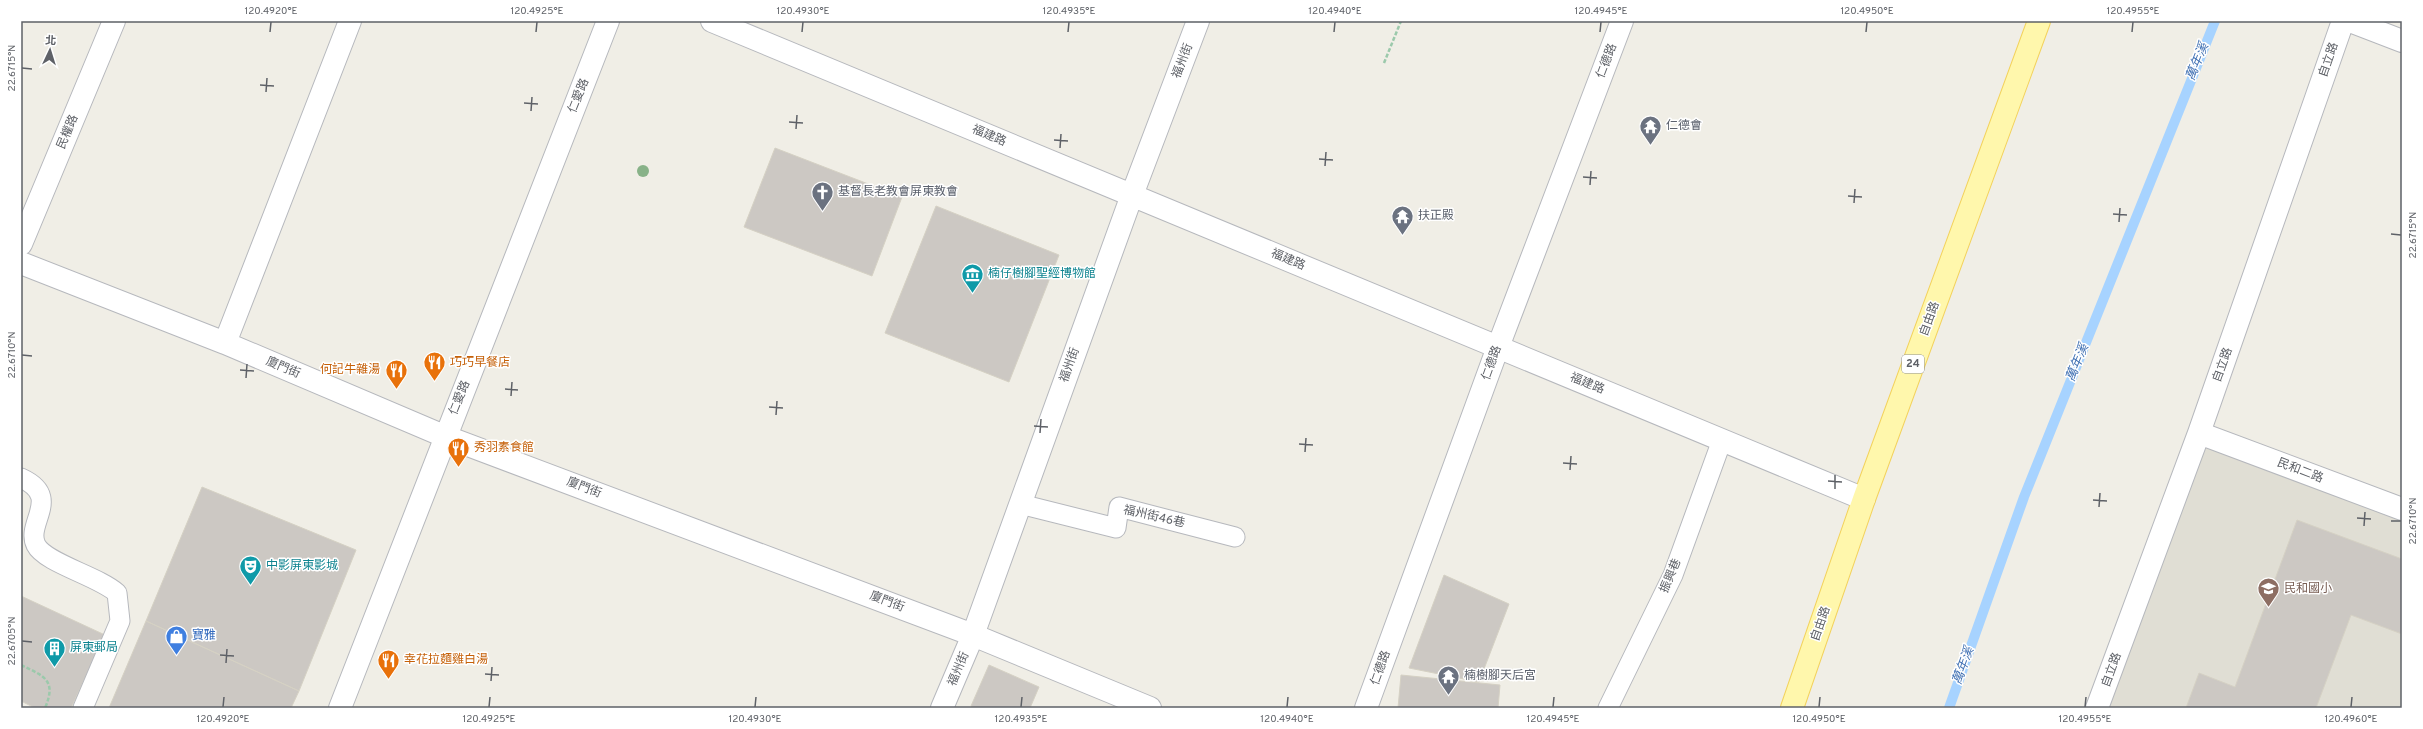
<svg xmlns="http://www.w3.org/2000/svg" width="2423" height="729" viewBox="0 0 2423 729" font-family="Overpass,'Noto Sans TC',sans-serif">
	<style>
		.education { fill: #e0ded4 }
		.lines { fill: none; stroke-linecap: round; stroke-linejoin: round }
		.stream { stroke: #a7d3ff; stroke-width: 10 }
		.building { fill: #ccc8c3; stroke: #d5d1c4 }
		.service-casing { stroke: #b6b8bd; stroke-width: 21 }
		.minor-casing { stroke: #b6b8bd; stroke-width: 24 }
		.primary-casing { stroke: #f3d25c; stroke-width: 24 }
		.path { stroke: #9bc9ab; stroke-width: 2.5; stroke-dasharray: 4 2; stroke-linecap: butt }
		.service { stroke: #fff; stroke-width: 19 }
		.minor { stroke: #fff; stroke-width: 22 }
		.primary { stroke: #fff7ac; stroke-width: 22 }
		.tree { fill: #88b288 }
		.ticks { fill: none; stroke: #5e6167; stroke-width: 1.5 }
		.labels { text-anchor: middle; dominant-baseline: central; stroke-width: 3; stroke-linejoin: round; paint-order: stroke }
		.shield { fill: #fff; stroke: #8e9095; stroke-width: 1 }
		.shield-label { font-size: 11px; font-weight: bold; fill: #5e6167 }
		.street-label { font-size: 12px; fill: #5e6167; stroke: #fff }
		.worship-label { font-size: 12px; fill: #5b616d; stroke: #fff; text-anchor: start }
		.culture-label { font-size: 12px; fill: #0d838f; stroke: #fff; text-anchor: start }
		.food-label { font-size: 12px; fill: #c56008; stroke: #fff; text-anchor: start }
		.education-label { font-size: 12px; fill: #785e54; stroke: #fff; text-anchor: start }
		.shop-label { font-size: 12px; fill: #366cbe; stroke: #fff; text-anchor: start }
		.water-label { font-size: 13px; font-style: italic; fill: #4272b4; stroke: #fff }
		.neatline { fill: none; stroke: #5e6167; stroke-width: 1.5 }
		.ticks-label { font-size: 10px; text-anchor: middle; fill: #5e6167 }
	</style>
	<rect width="100%" height="100%" fill="#f0eee6"/>
	<path class="education" d="M 2199,433 L 2402,509 L 2402,708 L 2097,708 Z"/>
	<g class="lines">
		<path class="stream" d="M 1949,708 L 2024,497 L 2215,21"/>
	</g>
	<path class="building" d="M 775,148 L 902,197 L 872,276 L 744,227 Z
		M 936,206 L 1059,255 L 1009,382 L 885,333 Z
		M 202,487 L 356,550 L 299,691 L 146,621 Z
		M 2297,520 L 2402,559 L 2402,634 L 2351,615 L 2316,708 L 2186,708 L 2199,673 L 2235,687 Z
		M 1444,575 L 1509,604 L 1479,682 L 1409,668 Z
		M 21,596 L 105,635 L 71,708 L 35,708 L 21,701 Z
		M 146,621 L 299,691 L 291,708 L 109,708 Z
		M 989,665 L 1039,687 L 1030,708 L 975,708 L 971,706 Z
		M 1401,675 L 1500,685 L 1498,708 L 1398,708 Z"/>
	<g class="lines">
		<defs>
			<path id="service" d="M 21,478 C 63,497 25,523 36,545 C 45,563 98,576 117,593 L 120,621 L 83,708
				M 1020,504 L 1116,528 L 1119,507 L 1235,537
				M 1608,708 L 1673,575 L 1722,440"/>
			<path id="minor" d="M 712,21 L 1864,499
				M 2350,21 L 2402,41
				M 21,244 L 114,21
				M 21,263 L 225,343 L 444,436 L 973,635 L 1150,708
				M 225,343 L 350,21
				M 2199,433 L 2402,509
				M 340,708 L 608,21
				M 942,708 L 973,635 L 1132,195 L 1198,21
				M 1366,708 L 1498,347 L 1622,21
				M 2097,708 L 2199,433 L 2343,21"/>
			<path id="primary" d="M 1792,708 L 1864,499 L 2039,21"/>
		</defs>
		<use href="#service" class="service-casing"/>
		<use href="#minor" class="minor-casing"/>
		<use href="#primary" class="primary-casing"/>
		<path class="path" d="M 1384,63 L 1401,21
			M 21,665 C 44,676 57,680 45,708"/>
		<use href="#service" class="service"/>
		<use href="#minor" class="minor"/>
		<use href="#primary" class="primary"/>
	</g>
	<circle class="tree" cx="643" cy="171" r="6"/>
	<path class="ticks" d="M 270,32 L 271,22M 536,32 L 537,22M 802,32 L 803,22M 1068,32 L 1069,22M 1334,32 L 1335,22M 1600,32 L 1601,22M 1866,32 L 1867,22M 2132,32 L 2133,22M 22,68 L 32,69M 260,85 L 274,86M 266,92 L 267,78M 524,103 L 538,104M 531,111 L 532,97M 789,122 L 803,123M 796,129 L 797,115M 1054,140 L 1068,141M 1060,148 L 1061,134M 1319,159 L 1333,160M 1325,166 L 1326,152M 1583,177 L 1597,178M 1590,185 L 1591,171M 1848,196 L 1862,197M 1854,203 L 1855,189M 2113,214 L 2127,215M 2119,222 L 2120,208M 2391,234 L 2401,235M 22,355 L 32,356M 240,370 L 254,371M 246,378 L 247,364M 505,389 L 518,390M 511,396 L 512,382M 769,407 L 783,408M 776,415 L 777,401M 1034,426 L 1048,427M 1040,433 L 1041,419M 1299,444 L 1313,445M 1305,452 L 1306,438M 1563,463 L 1577,464M 1570,470 L 1571,456M 1828,481 L 1842,482M 1835,489 L 1835,475M 2093,500 L 2107,501M 2099,507 L 2100,493M 2357,518 L 2371,519M 2391,521 L 2401,521M 2364,526 L 2365,512M 22,641 L 32,642M 220,655 L 234,656M 226,663 L 227,649M 485,674 L 499,675M 491,681 L 492,667M 223,707 L 224,697M 489,707 L 490,697M 755,707 L 756,697M 1021,707 L 1022,697M 1287,707 L 1288,697M 1553,707 L 1554,697M 1819,707 L 1820,697M 2085,707 L 2086,697M 2351,707 L 2352,697"/>
	<defs>
		<symbol id="temple-pin" viewBox="-11 -11 22 30"><path d="M0 17L-7.5 6A9.5 9.5 0 1 1 7.5 6Z" fill="#6b7280" stroke="#fff"/><path d="M0-6L5-2H3V0L6.5 2.5H4V6H1.5V3h-3V6H-4V2.5H-6.5L-3 0V-2H-5Z" fill="#fff"/></symbol>
		<symbol id="church-pin" viewBox="-11 -11 22 30"><path d="M0 17L-7.5 6A9.5 9.5 0 1 1 7.5 6Z" fill="#6b7280" stroke="#fff"/><path d="M-1.2-6h2.4v3.5h3.3v2.4h-3.3V6h-2.4V-.1h-3.3v-2.4h3.3Z" fill="#fff"/></symbol>
		<symbol id="museum-pin" viewBox="-11 -11 22 30"><path d="M0 17L-7.5 6A9.5 9.5 0 1 1 7.5 6Z" fill="#0f9aa8" stroke="#fff"/><path d="M0-6L6-3V-2H-6V-3ZM-5-1h2V3h-2ZM-1-1h2V3h-2ZM3-1h2V3H3ZM-6 4H6V6H-6Z" fill="#fff"/></symbol>
		<symbol id="restaurant-pin" viewBox="-11 -11 22 30"><path d="M0 17L-7.5 6A9.5 9.5 0 1 1 7.5 6Z" fill="#e8710a" stroke="#fff"/><path d="M-5-6h1v4h1v-4h1v4h1v-4h1v5L-1.5 .5V6h-2V.5L-5-1ZM5-6V6H3V1.5H1.5Q1.5-4 5-6Z" fill="#fff"/></symbol>
		<symbol id="theatre-pin" viewBox="-11 -11 22 30"><path d="M0 17L-7.5 6A9.5 9.5 0 1 1 7.5 6Z" fill="#0f9aa8" stroke="#fff"/><path d="M-5-5.5Q0-4 5-5.5V0Q5 5 0 6Q-5 5-5 0ZM-3.3-2.5H-1v1.5H-3.3ZM1-2.5H3.3v1.5H1ZM-2.8 1Q0 5.5 2.8 1Z" fill="#fff"/></symbol>
		<symbol id="school-pin" viewBox="-11 -11 22 30"><path d="M0 17L-7.5 6A9.5 9.5 0 1 1 7.5 6Z" fill="#8d6e63" stroke="#fff"/><path d="M0-5L7-2L0 1L-7-2ZM-4 1L0 2.5L4 1V4Q0 6-4 4Z" fill="#fff"/></symbol>
		<symbol id="shop-pin" viewBox="-11 -11 22 30"><path d="M0 17L-7.5 6A9.5 9.5 0 1 1 7.5 6Z" fill="#3f7fe0" stroke="#fff"/><path d="M-5-2.5h2.3a2.7 3.5 0 0 1 5.4 0H5L5.5 6h-11ZM-1.5-2.5h3a1.5 2.3 0 0 0-3 0Z" fill="#fff"/></symbol>
		<symbol id="building-pin" viewBox="-11 -11 22 30"><path d="M0 17L-7.5 6A9.5 9.5 0 1 1 7.5 6Z" fill="#0f9aa8" stroke="#fff"/><path d="M-4-6H4V6H1V3H-1V6H-4ZM-2.5-4.3h1.7v1.8h-1.7ZM.8-4.3h1.7v1.8H.8ZM-2.5-1h1.7V.8h-1.7ZM.8-1h1.7V.8H.8Z" fill="#fff"/></symbol>
	</defs>
	<g fill-rule="evenodd">
		<use href="#temple-pin" x="1638" y="114" width="25" height="34"/>
		<use href="#church-pin" x="810" y="180" width="25" height="34"/>
		<use href="#temple-pin" x="1390" y="204" width="25" height="34"/>
		<use href="#museum-pin" x="960" y="262" width="25" height="34"/>
		<use href="#restaurant-pin" x="422" y="350" width="25" height="34"/>
		<use href="#restaurant-pin" x="384" y="358" width="25" height="34"/>
		<use href="#restaurant-pin" x="446" y="436" width="25" height="34"/>
		<use href="#theatre-pin" x="238" y="554" width="25" height="34"/>
		<use href="#school-pin" x="2256" y="576" width="25" height="34"/>
		<use href="#shop-pin" x="164" y="624" width="25" height="34"/>
		<use href="#building-pin" x="42" y="636" width="25" height="34"/>
		<use href="#restaurant-pin" x="376" y="648" width="25" height="34"/>
		<use href="#temple-pin" x="1436" y="664" width="25" height="34"/>
	</g>
	<g class="labels">
		<rect class="shield" x="1902" y="355" width="22" height="18" rx="3"/>
		<g class="shield-label">
			<text x="1913" y="364">24</text>
		</g>
		<g class="street-label">
			<text transform="translate(2329 60) rotate(-71)">自立路</text>
			<text transform="translate(1183 61) rotate(-69)">福州街</text>
			<text transform="translate(1607 61) rotate(-69)">仁德路</text>
			<text transform="translate(579 96) rotate(-68)">仁愛路</text>
			<text transform="translate(68 132) rotate(-67)">民權路</text>
			<text transform="translate(989 136) rotate(23)">福建路</text>
			<text transform="translate(1288 260) rotate(23)">福建路</text>
			<text transform="translate(1930 319) rotate(-70)">自由路</text>
			<text transform="translate(1492 363) rotate(-70)">仁德路</text>
			<text transform="translate(1070 365) rotate(-70)">福州街</text>
			<text transform="translate(2223 365) rotate(-70)">自立路</text>
			<text transform="translate(283 368) rotate(23)">廈門街</text>
			<text transform="translate(1587 384) rotate(22)">福建路</text>
			<text transform="translate(460 398) rotate(-68)">仁愛路</text>
			<text transform="translate(2300 471) rotate(21)">民和二路</text>
			<text transform="translate(584 488) rotate(21)">廈門街</text>
			<text transform="translate(1154 517) rotate(13)">福州街46巷</text>
			<text transform="translate(1671 576) rotate(-67)">振興巷</text>
			<text transform="translate(887 602) rotate(21)">廈門街</text>
			<text transform="translate(1821 624) rotate(-71)">自由路</text>
			<text transform="translate(1381 668) rotate(-70)">仁德路</text>
			<text transform="translate(959 669) rotate(-67)">福州街</text>
			<text transform="translate(2112 670) rotate(-70)">自立路</text>
		</g>
		<g class="worship-label">
			<text x="1666" y="126">仁德會</text>
			<text x="838" y="192">基督長老教會屏東教會</text>
			<text x="1418" y="216">扶正殿</text>
			<text x="1464" y="676">楠樹腳天后宮</text>
		</g>
		<g class="culture-label">
			<text x="988" y="274">楠仔樹腳聖經博物館</text>
			<text x="266" y="566">中影屏東影城</text>
			<text x="70" y="648">屏東郵局</text>
		</g>
		<g class="food-label">
			<text x="450" y="363">巧巧早餐店</text>
			<text x="380" y="370" text-anchor="end">何記牛雜湯</text>
			<text x="474" y="448">秀羽素食館</text>
			<text x="404" y="660">幸花拉麵雞白湯</text>
		</g>
		<g class="education-label">
			<text x="2284" y="589">民和國小</text>
		</g>
		<g class="shop-label">
			<text x="192" y="636">寶雅</text>
		</g>
		<g class="water-label">
			<text transform="translate(2198 62) rotate(-68)">萬年溪</text>
			<text transform="translate(2078 363) rotate(-68)">萬年溪</text>
			<text transform="translate(1964 666) rotate(-70)">萬年溪</text>
		</g>
	</g>
	<rect width="2423" height="729" fill="none" stroke="#ffffff" stroke-width="44"/>
	<g transform="translate(50 50) rotate(4)" stroke="#ffffff" stroke-width="3" paint-order="stroke">
	<path d="M0-3L7 15L0 10L-7 15Z" fill="#5e6167"/>
	<text y="-6" font-size="11" font-weight="bold" text-anchor="middle" fill="#5e6167">北</text>
	</g>
	<rect x="22" y="22" width="2379" height="685" class="neatline"/>
	<g class="ticks-label">
		<text x="271" y="14">120.4920°E</text>
		<text x="537" y="14">120.4925°E</text>
		<text x="803" y="14">120.4930°E</text>
		<text x="1069" y="14">120.4935°E</text>
		<text x="1335" y="14">120.4940°E</text>
		<text x="1601" y="14">120.4945°E</text>
		<text x="1867" y="14">120.4950°E</text>
		<text x="2133" y="14">120.4955°E</text>
		<text transform="translate(11 68) rotate(-90)" y="4">22.6715°N</text>
		<text transform="translate(2412 235) rotate(-90)" y="4">22.6715°N</text>
		<text transform="translate(11 355) rotate(-90)" y="4">22.6710°N</text>
		<text transform="translate(2412 521) rotate(-90)" y="4">22.6710°N</text>
		<text transform="translate(11 641) rotate(-90)" y="4">22.6705°N</text>
		<text x="223" y="722">120.4920°E</text>
		<text x="489" y="722">120.4925°E</text>
		<text x="755" y="722">120.4930°E</text>
		<text x="1021" y="722">120.4935°E</text>
		<text x="1287" y="722">120.4940°E</text>
		<text x="1553" y="722">120.4945°E</text>
		<text x="1819" y="722">120.4950°E</text>
		<text x="2085" y="722">120.4955°E</text>
		<text x="2351" y="722">120.4960°E</text>
	</g>
</svg>
